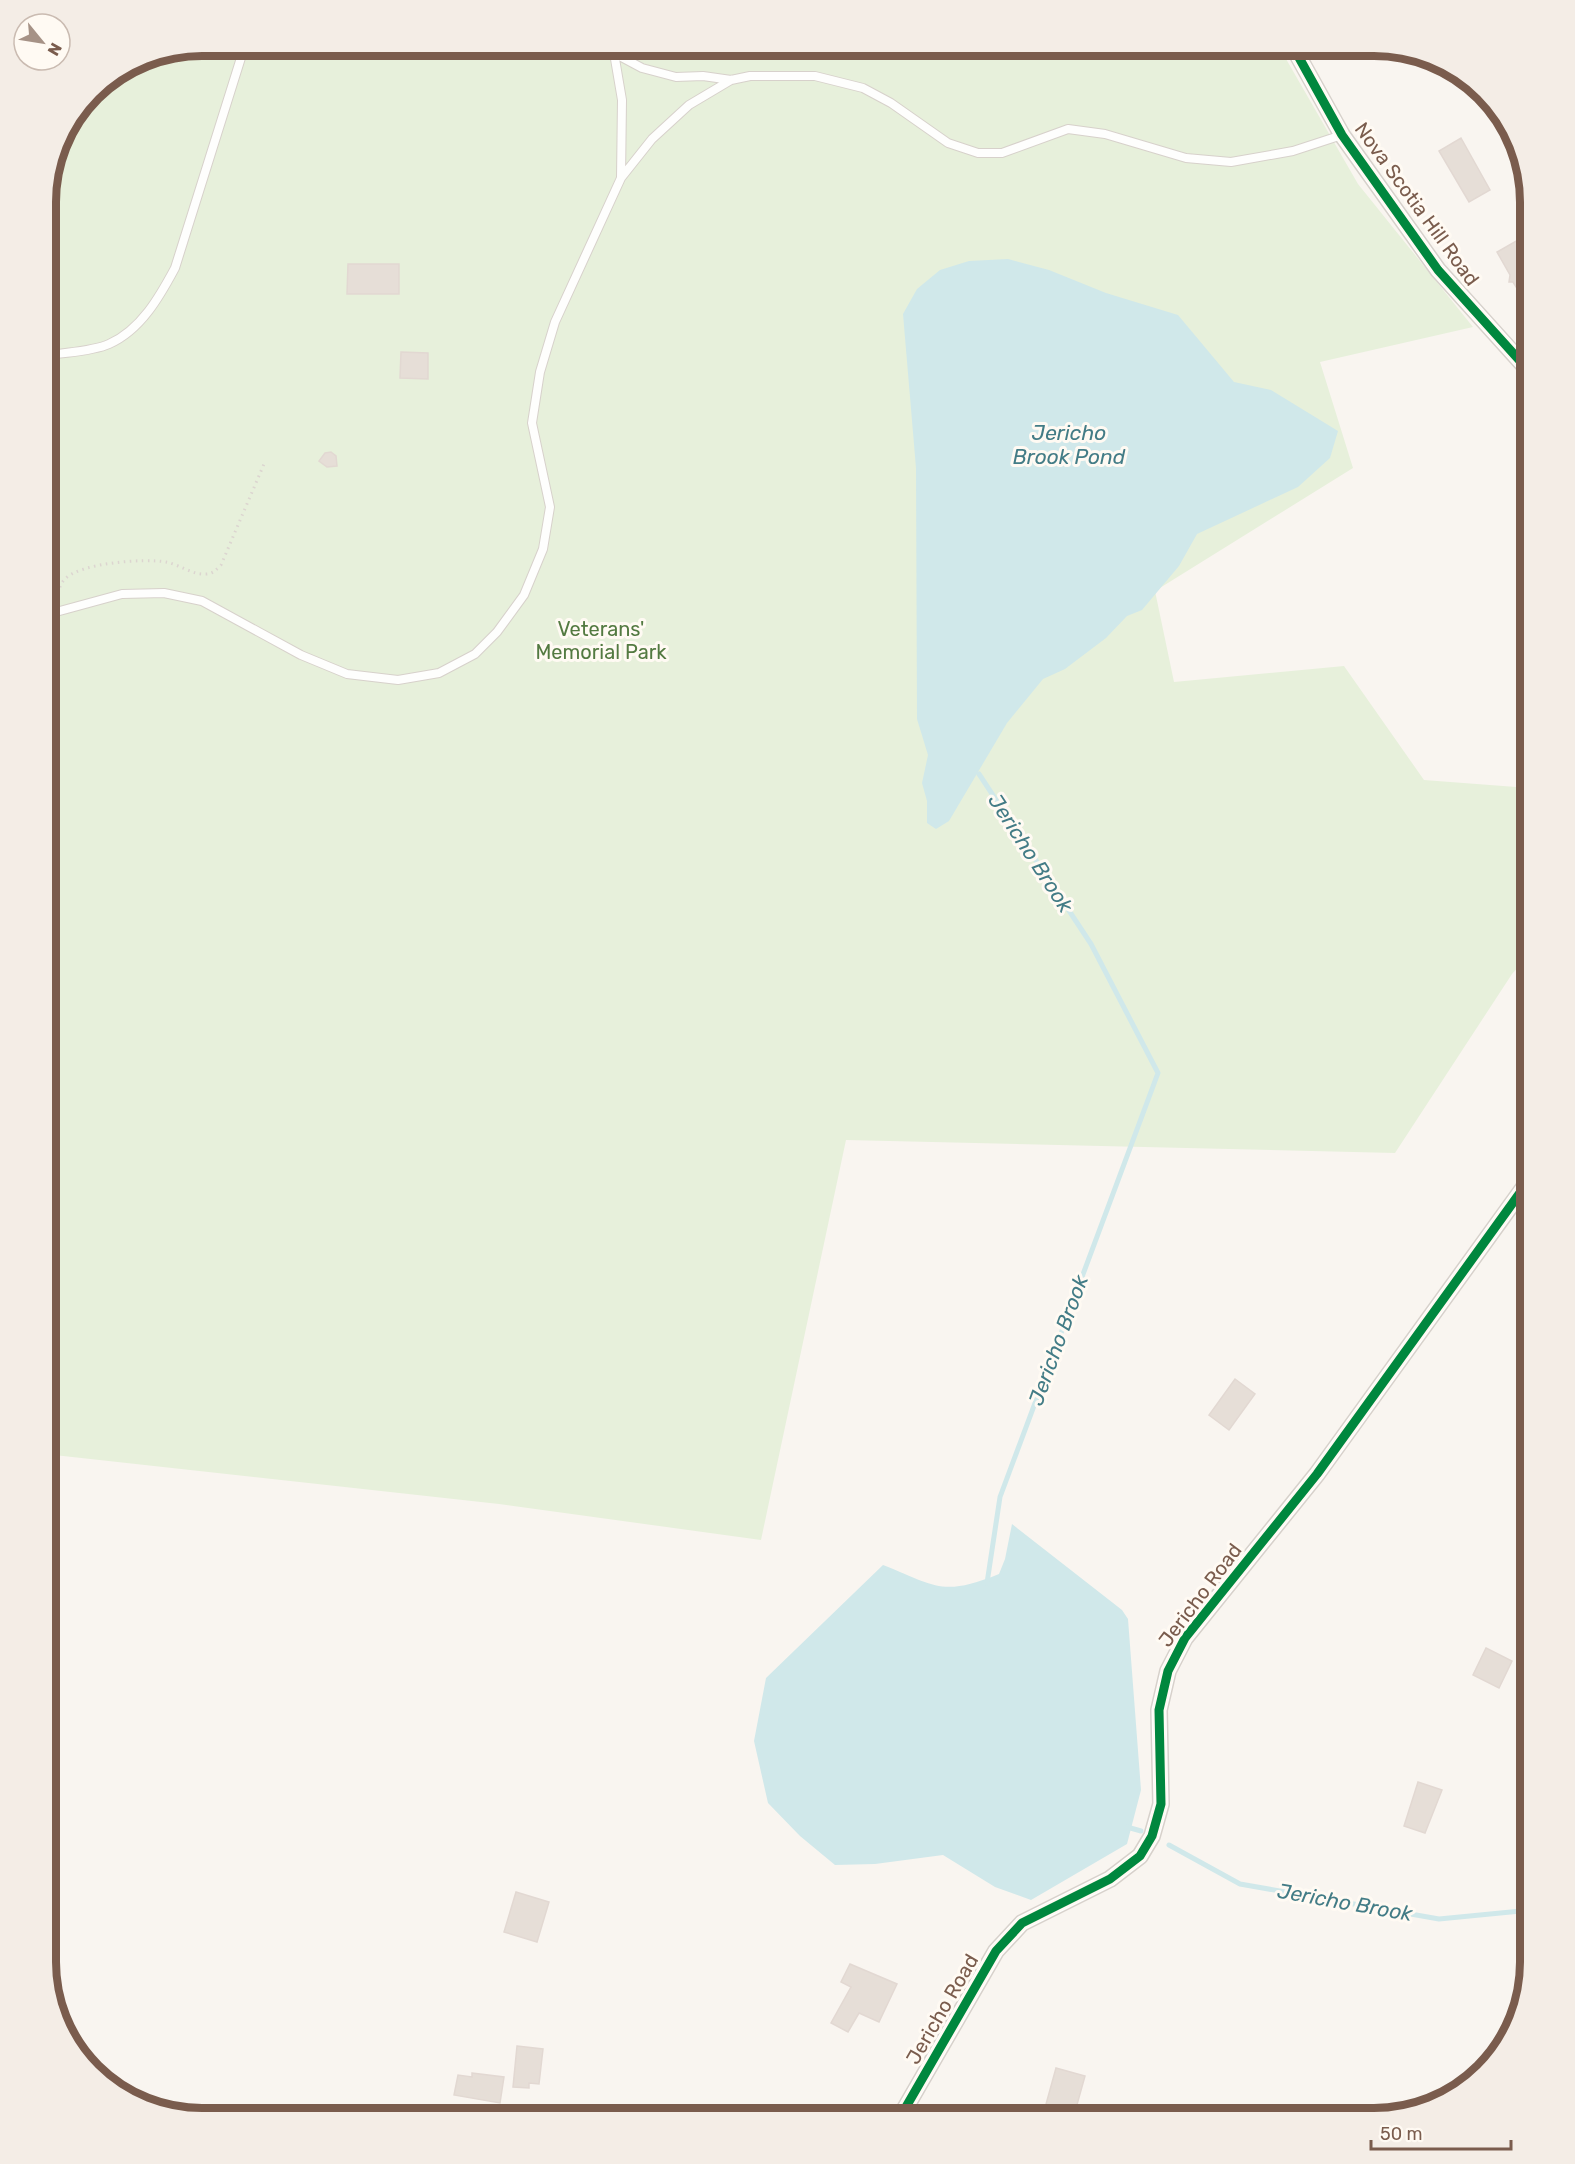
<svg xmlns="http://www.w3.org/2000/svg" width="1575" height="2164" viewBox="0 0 1575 2164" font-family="Rubik,sans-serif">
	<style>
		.green { fill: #e7f0db }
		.water { fill: #d0e8ea }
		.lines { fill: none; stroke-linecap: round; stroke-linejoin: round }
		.stream { stroke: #d0e8ea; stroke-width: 5 }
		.building { fill: #e6ded7; stroke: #e2d8d2; stroke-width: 1.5 }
		.lane-casing { stroke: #d7d1cb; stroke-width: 10 }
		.street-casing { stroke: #d7d1cb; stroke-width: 18 }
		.path { stroke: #dcd5d0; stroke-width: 3; stroke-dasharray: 1.5 4.5; stroke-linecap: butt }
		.lane { stroke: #fefefd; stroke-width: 8 }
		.street { stroke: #fefefd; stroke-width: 15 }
		.cycleway-casing { stroke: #fffaf3; stroke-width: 13 }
		.cycleway { stroke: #00873e; stroke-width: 9 }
		.labels { text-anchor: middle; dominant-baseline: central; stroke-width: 6; stroke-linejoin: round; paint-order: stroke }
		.street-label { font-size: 20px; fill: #7a5c4d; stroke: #fffaf3 }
		.park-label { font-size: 20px; fill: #537a41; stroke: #fffaf3 }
		.water-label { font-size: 21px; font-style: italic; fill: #437c86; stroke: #fffaf3 }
		.rim { fill: none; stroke: #7a5c4d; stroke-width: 8 }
	</style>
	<rect width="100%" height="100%" fill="#f9f5f0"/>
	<path class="green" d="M 202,45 L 1278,45 L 1358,184 L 1473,327 L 1320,362 L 1353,468 L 1155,591 L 1174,682 L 1344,666 L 1424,780 L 1530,788 L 1530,954 L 1512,974 L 1395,1153 L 846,1140 L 761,1540 L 499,1504 L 45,1454 L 45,191 L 61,132 L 98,84 L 142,57 Z"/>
	<path class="water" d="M 1008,259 L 1049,270 L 1106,293 L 1178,315 L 1234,382 L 1271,390 L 1338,431 L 1330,458 L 1298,487 L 1197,534 L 1179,566 L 1142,610 L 1127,616 L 1106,638 L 1065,669 L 1043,679 L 1007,723 L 949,821 L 936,829 L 927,823 L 927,801 L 922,783 L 928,755 L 917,719 L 916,468 L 903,314 L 917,289 L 940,270 L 969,261 Z
		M 1012,1524 L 1122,1610 L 1128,1619 L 1141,1790 L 1127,1844 L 1031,1900 L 995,1887 L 943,1855 L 875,1864 L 835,1865 L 800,1836 L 768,1803 L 754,1741 L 766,1678 L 883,1565 C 936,1586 942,1597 999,1574 L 1005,1559 Z"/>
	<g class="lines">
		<path class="stream" d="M 979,774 L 1091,944 L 1158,1073 L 1000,1497 L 987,1583
			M 1127,1827 L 1141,1831
			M 1169,1845 L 1240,1884 L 1439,1919 L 1530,1910"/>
	</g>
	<path class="building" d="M 1461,138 L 1490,190 L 1469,202 L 1439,151 Z
		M 1518,240 L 1524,251 L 1530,248 L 1530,283 L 1518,290 L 1513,282 L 1509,282 L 1510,275 L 1497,252 Z
		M 348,264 L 399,264 L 399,294 L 347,294 Z
		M 401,352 L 428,353 L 428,379 L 400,378 Z
		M 331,452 L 336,456 L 337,466 L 327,467 L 319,461 L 325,453 Z
		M 1235,1379 L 1255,1394 L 1229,1430 L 1209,1415 Z
		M 1486,1648 L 1512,1661 L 1499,1688 L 1473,1675 Z
		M 1418,1782 L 1442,1790 L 1425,1833 L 1404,1826 Z
		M 516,1892 L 549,1902 L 537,1942 L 504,1932 Z
		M 850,1964 L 897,1984 L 879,2022 L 859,2013 L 848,2032 L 831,2023 L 851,1987 L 841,1982 Z
		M 517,2046 L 543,2049 L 539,2084 L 529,2083 L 529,2088 L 513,2087 Z
		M 1056,2068 L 1085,2076 L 1073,2119 L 1043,2115 Z
		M 472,2073 L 504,2077 L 500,2103 L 454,2095 L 458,2075 L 472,2077 Z"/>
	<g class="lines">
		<defs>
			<path id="lane" d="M 607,45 L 614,53 L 642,68 L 676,77 L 703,76 L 731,80 L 750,76 L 815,76 L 863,88 L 891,103 L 948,143 L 978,153 L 1002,153 L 1068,129 L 1105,134 L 1186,158 L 1231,162 L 1293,151 L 1342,135
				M 614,53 L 622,100 L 621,178
				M 45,356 C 65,352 91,352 109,344 C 141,330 160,296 175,268 L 245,45
				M 45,615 L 122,594 L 164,593 L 202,601 L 301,655 L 347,674 L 398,680 L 439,673 L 475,654 L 497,632 L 524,595 L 543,549 L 550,507 L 532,423 L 540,372 L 555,322 L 621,178 L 652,139 L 689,105 L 731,80"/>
			<path id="street" d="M 1292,45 L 1342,135 L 1438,270 L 1530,372
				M 899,2119 L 996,1951 L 1022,1923 L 1110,1879 L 1140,1856 L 1152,1836 L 1161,1804 L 1159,1710 L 1168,1671 L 1185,1638 L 1317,1474 L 1530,1179"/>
		</defs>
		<use href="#lane" class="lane-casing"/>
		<use href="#street" class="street-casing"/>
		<path class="path" d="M 57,599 C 58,592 60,583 66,578 C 82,563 144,558 166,562 C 178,564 193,575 205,574 C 213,574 216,570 221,565 L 264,464"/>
		<use href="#lane" class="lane"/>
		<use href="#street" class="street"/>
		<defs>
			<path id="cycleway" d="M 1292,45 L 1342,135 L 1438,270 L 1530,372
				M 899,2119 L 996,1951 L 1022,1923 L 1110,1879 L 1140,1856 L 1152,1836 L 1161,1804 L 1159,1710 L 1168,1671 L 1185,1638 L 1317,1474 L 1530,1179"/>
		</defs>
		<use href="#cycleway" class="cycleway-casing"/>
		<use href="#cycleway" class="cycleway"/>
	</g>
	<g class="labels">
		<g class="street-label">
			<text transform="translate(1417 204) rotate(54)">Nova Scotia Hill Road</text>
			<text transform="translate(1200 1595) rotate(-53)">Jericho Road</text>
			<text transform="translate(942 2009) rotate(-60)">Jericho Road</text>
		</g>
		<g class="park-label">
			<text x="601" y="629">Veterans'<tspan x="601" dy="23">Memorial Park</tspan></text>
		</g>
		<g class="water-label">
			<text x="1069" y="432">Jericho<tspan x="1069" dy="24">Brook Pond</tspan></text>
			<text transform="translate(1031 853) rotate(57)">Jericho Brook</text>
			<text transform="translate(1058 1340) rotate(-70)">Jericho Brook</text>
			<text transform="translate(1345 1902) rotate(10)">Jericho Brook</text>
		</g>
	</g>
	<path d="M0 0H1575V2164H0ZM202 56H1374A146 146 0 0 1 1520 202V1962A146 146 0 0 1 1374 2108H202A146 146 0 0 1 56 1962V202A146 146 0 0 1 202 56Z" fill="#f4ede6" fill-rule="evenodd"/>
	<path class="rim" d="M202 56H1374A146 146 0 0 1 1520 202V1962A146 146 0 0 1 1374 2108H202A146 146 0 0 1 56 1962V202A146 146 0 0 1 202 56Z"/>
	<g transform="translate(42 42) rotate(120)"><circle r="28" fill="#fffaf3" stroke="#cabbb1" stroke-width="1.5"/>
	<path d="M0-4.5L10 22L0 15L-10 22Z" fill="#a69286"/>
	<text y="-9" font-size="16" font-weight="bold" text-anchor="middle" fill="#7a5c4d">N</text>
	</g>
	<path d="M1371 2140v9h140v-9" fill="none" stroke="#7a5c4d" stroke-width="3"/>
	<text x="1380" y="2140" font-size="18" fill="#7a5c4d" stroke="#fffaf3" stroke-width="4.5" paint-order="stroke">50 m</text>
</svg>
